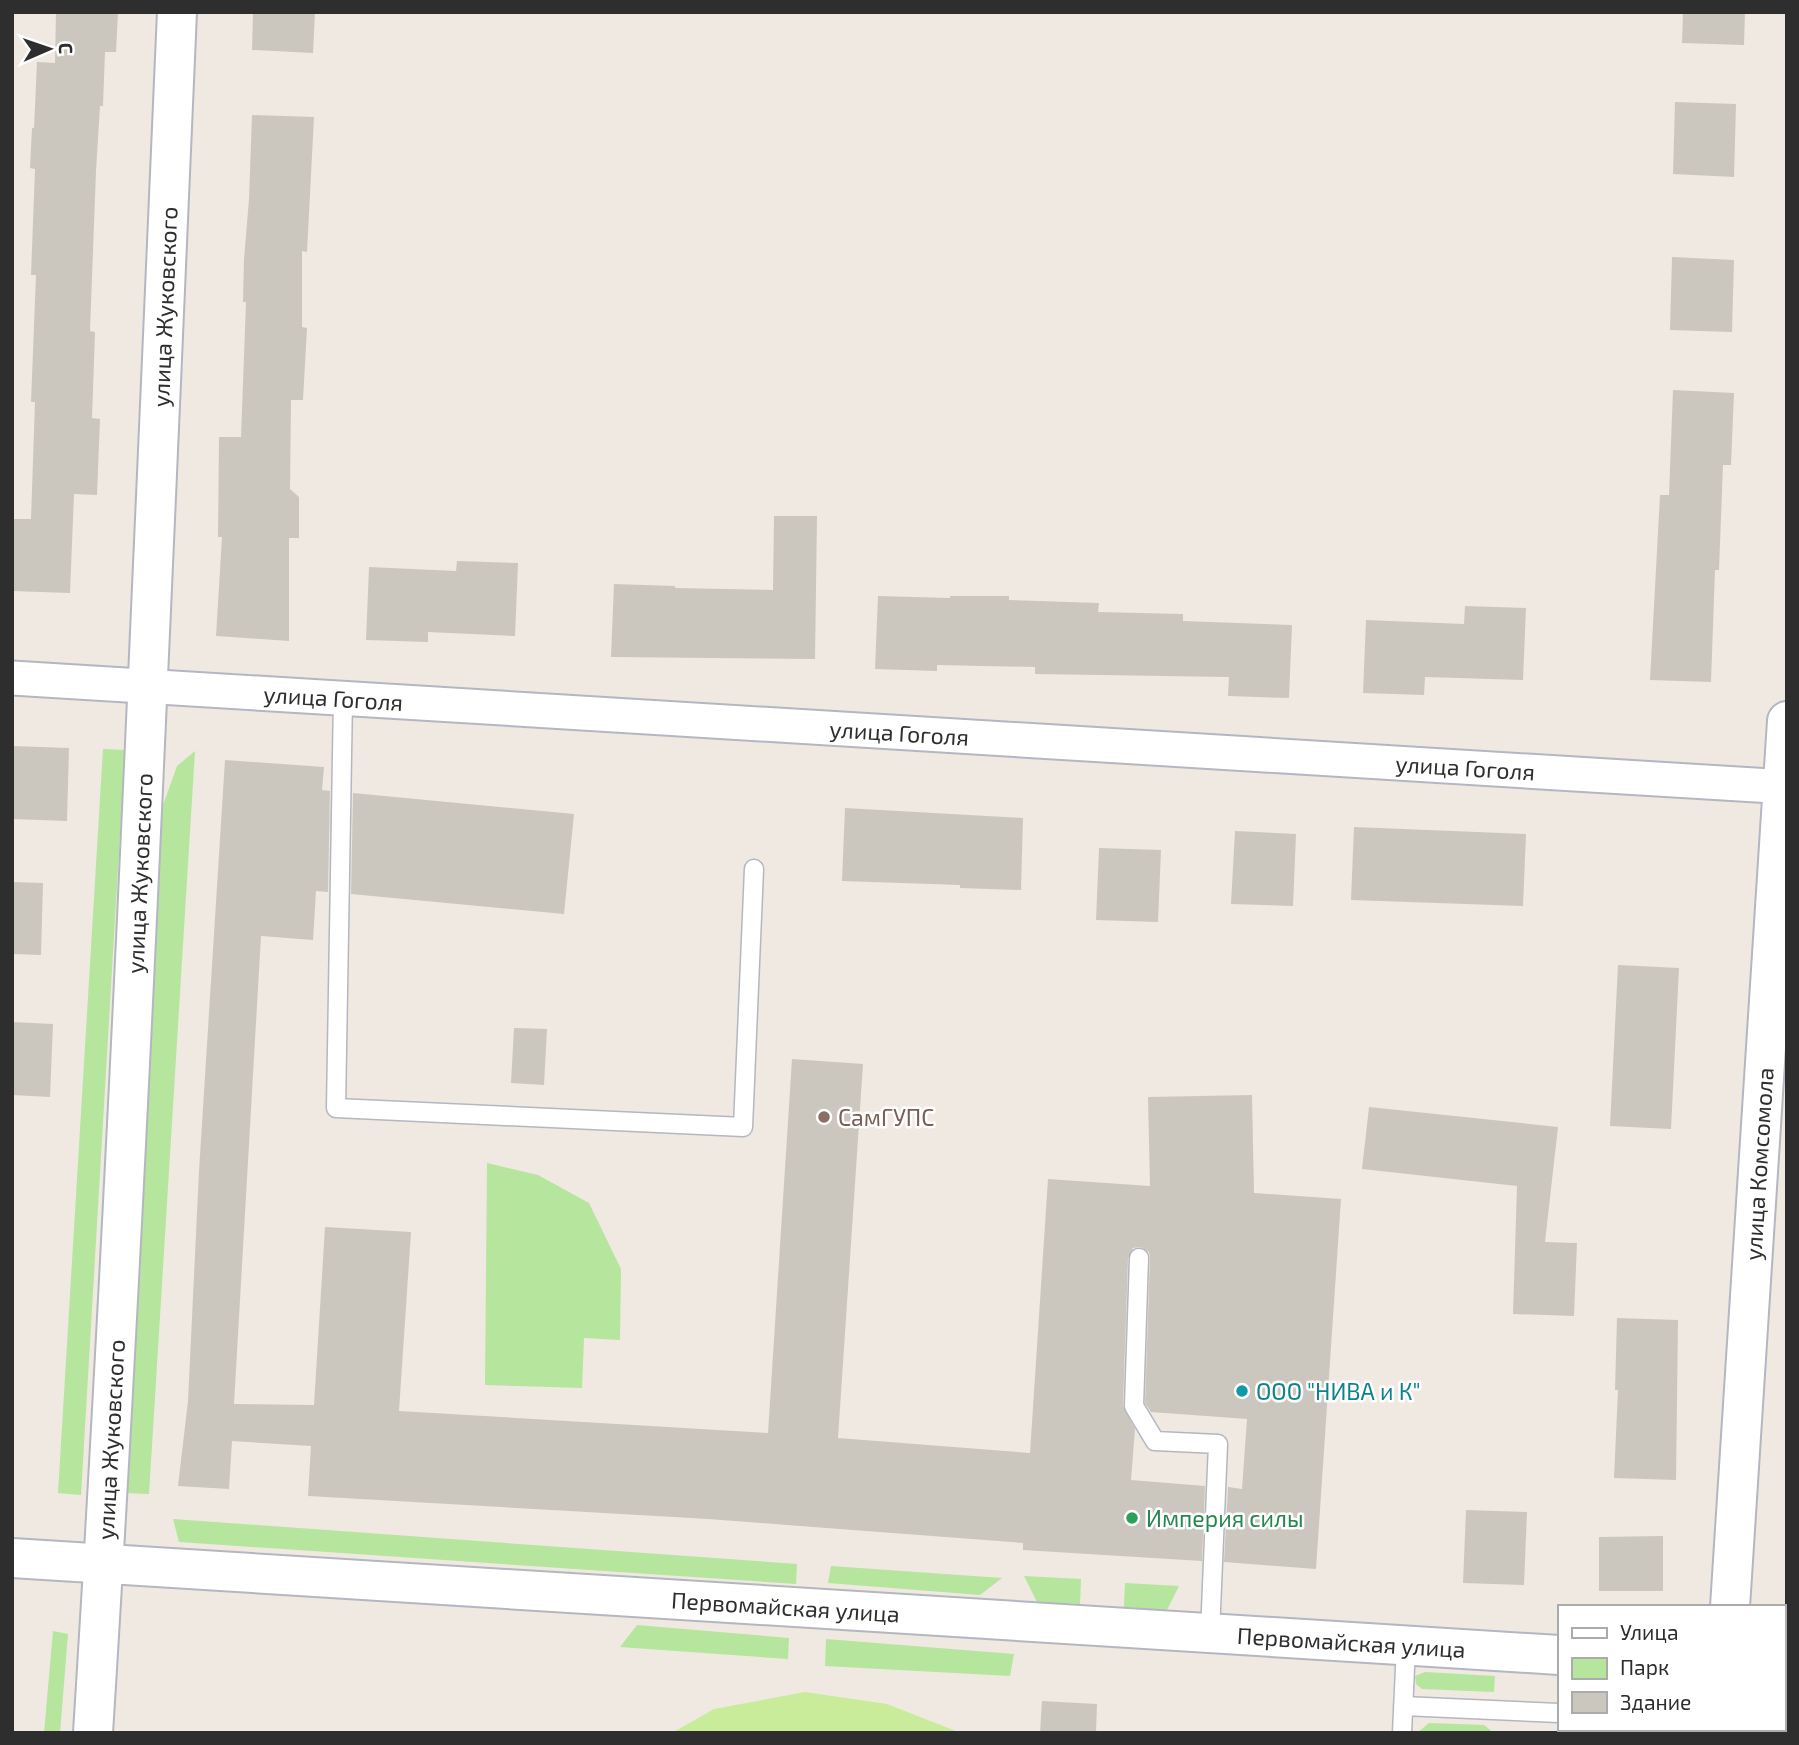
<svg xmlns="http://www.w3.org/2000/svg" width="1799" height="1745" viewBox="0 0 1799 1745" font-family="'Exo 2',sans-serif">
	<style>
		.green { fill: #b6e59e }
		.pitch { fill: #c9ec9a }
		.building { fill: #cbc7bf }
		.lines { fill: none; stroke-linecap: round; stroke-linejoin: round }
		.lane-casing { stroke: #b4b7c1; stroke-width: 21 }
		.street-casing { stroke: #b4b7c1; stroke-width: 37 }
		.secondary-casing { stroke: #b4b7c1; stroke-width: 42 }
		.lane { stroke: #fff; stroke-width: 18 }
		.street { stroke: #fff; stroke-width: 33 }
		.secondary { stroke: #fff; stroke-width: 38 }
		.education-dot { fill: #8d6e63; stroke: #fff; stroke-width: 2.5 }
		.culture-dot { fill: #0f9aa8; stroke: #fff; stroke-width: 2.5 }
		.leisure-dot { fill: #2e9e5b; stroke: #fff; stroke-width: 2.5 }
		.labels { text-anchor: middle; dominant-baseline: central; stroke-width: 5; stroke-linejoin: round; paint-order: stroke }
		.street-label { font-size: 23px; fill: #2e2e2e; stroke: #fff }
		.education-label { font-size: 23px; fill: #785e54; stroke: #fff; text-anchor: start }
		.culture-label { font-size: 23px; fill: #0d838f; stroke: #fff; text-anchor: start }
		.leisure-label { font-size: 23px; fill: #27864d; stroke: #fff; text-anchor: start }
	</style>
	<rect width="100%" height="100%" fill="#efe9e1"/>
	<path class="green" d="M 103,749 L 125,750 L 81,1495 L 58,1493 Z
		M 195,751 L 149,1494 L 125,1493 L 162,808 L 177,766 Z
		M 487,1163 L 538,1175 L 589,1203 L 621,1269 L 620,1340 L 584,1338 L 582,1388 L 485,1385 Z
		M 173,1519 L 797,1564 L 796,1584 L 179,1542 Z
		M 831,1566 L 1002,1578 L 980,1595 L 828,1583 Z
		M 1024,1576 L 1081,1579 L 1080,1604 L 1037,1602 Z
		M 1125,1583 L 1179,1586 L 1167,1610 L 1124,1607 Z
		M 637,1625 L 789,1638 L 788,1659 L 620,1647 Z
		M 53,1631 L 68,1634 L 60,1733 L 44,1733 Z
		M 826,1639 L 1014,1654 L 1010,1676 L 825,1666 Z
		M 1425,1672 L 1495,1676 L 1494,1692 L 1422,1689 L 1416,1684 L 1415,1676 Z
		M 1429,1723 L 1484,1725 L 1494,1733 L 1417,1733 Z"/>
	<path class="pitch" d="M 805,1692 L 887,1704 L 961,1733 L 672,1733 L 714,1709 Z"/>
	<path class="building" d="M 56,12 L 118,12 L 116,52 L 105,52 L 103,106 L 100,106 L 96,171 L 90,331 L 95,332 L 92,418 L 100,419 L 97,495 L 74,494 L 70,593 L 12,591 L 12,519 L 31,519 L 35,402 L 31,402 L 36,275 L 31,275 L 35,169 L 30,168 L 32,128 L 34,128 L 37,62 L 55,63 Z
		M 253,12 L 315,12 L 313,53 L 252,50 Z
		M 1683,12 L 1745,12 L 1744,45 L 1682,43 Z
		M 1675,102 L 1736,104 L 1734,177 L 1673,174 Z
		M 252,115 L 314,117 L 307,252 L 302,251 L 302,327 L 307,328 L 303,400 L 291,400 L 290,489 L 299,497 L 299,538 L 289,538 L 289,641 L 216,636 L 222,537 L 218,537 L 219,437 L 241,437 L 246,302 L 243,302 L 244,259 L 249,199 Z
		M 1672,257 L 1734,260 L 1732,332 L 1670,330 Z
		M 1673,390 L 1734,393 L 1731,465 L 1723,465 L 1719,570 L 1715,570 L 1711,682 L 1650,680 L 1660,495 L 1669,495 Z
		M 774,516 L 817,516 L 815,659 L 611,657 L 614,584 L 675,586 L 675,588 L 773,590 Z
		M 457,561 L 518,563 L 515,636 L 428,632 L 428,642 L 366,640 L 369,567 L 456,571 Z
		M 878,596 L 950,598 L 950,596 L 1009,596 L 1009,600 L 1099,603 L 1098,612 L 1183,614 L 1183,621 L 1292,625 L 1289,698 L 1228,696 L 1229,677 L 1035,674 L 1035,667 L 937,665 L 937,671 L 875,669 Z
		M 1465,606 L 1526,608 L 1523,680 L 1425,677 L 1424,695 L 1363,693 L 1366,620 L 1464,624 Z
		M 12,746 L 69,748 L 67,821 L 12,819 Z
		M 225,760 L 324,767 L 322,790 L 330,791 L 328,892 L 316,891 L 313,940 L 261,936 L 234,1404 L 314,1405 L 325,1227 L 411,1232 L 399,1411 L 768,1433 L 792,1059 L 863,1064 L 838,1438 L 1030,1453 L 1048,1179 L 1150,1186 L 1148,1097 L 1252,1095 L 1254,1193 L 1341,1199 L 1316,1569 L 1224,1562 L 1228,1487 L 1242,1489 L 1247,1419 L 1151,1412 L 1145,1403 L 1150,1258 L 1149,1252 L 1140,1247 L 1133,1248 L 1128,1258 L 1123,1406 L 1135,1429 L 1131,1480 L 1205,1486 L 1202,1561 L 1023,1550 L 1023,1543 L 708,1519 L 308,1496 L 311,1446 L 232,1441 L 229,1489 L 178,1486 L 188,1401 L 199,1171 Z
		M 353,793 L 574,814 L 564,914 L 351,894 Z
		M 845,808 L 1023,818 L 1021,890 L 960,888 L 960,885 L 842,881 Z
		M 1354,827 L 1526,834 L 1523,906 L 1351,900 Z
		M 1235,831 L 1296,834 L 1293,906 L 1231,904 Z
		M 1099,848 L 1161,850 L 1158,922 L 1096,920 Z
		M 12,882 L 43,883 L 41,955 L 12,954 Z
		M 1618,965 L 1679,968 L 1671,1129 L 1610,1126 Z
		M 12,1022 L 53,1024 L 50,1097 L 12,1095 Z
		M 514,1028 L 547,1029 L 544,1085 L 511,1083 Z
		M 1369,1107 L 1558,1127 L 1545,1242 L 1577,1243 L 1574,1316 L 1513,1314 L 1517,1186 L 1362,1169 Z
		M 1617,1318 L 1678,1320 L 1676,1480 L 1614,1478 L 1618,1390 L 1615,1390 Z
		M 1466,1510 L 1527,1512 L 1524,1585 L 1463,1583 Z
		M 1663,1536 L 1663,1591 L 1599,1591 L 1599,1537 Z
		M 1042,1701 L 1097,1704 L 1096,1733 L 1040,1733 Z"/>
	<g class="lines">
		<defs>
			<path id="lane" d="M 343,697 L 336,1108 L 743,1127 L 754,869
				M 1139,1258 L 1134,1406 L 1155,1441 L 1218,1444 L 1210,1633
				M 1403,1706 L 1559,1713
				M 1402,1733 L 1406,1646
				M 1630,1733 L 1630,1729"/>
			<g id="street">
				<path id="s1" d="M 12,678 L 1787,787"/>
				<path d="M 1783,1668 L 1787,1668"/>
			</g>
			<g id="secondary">
				<path id="s2" d="M 12,1558 L 1559,1655"/>
				<path id="s3" d="M 1730,1607 L 1787,721"/>
				<path id="s4" d="M 93,1733 C 129,1160 152,586 177,12"/>
				<path d="M 1723,1733 L 1724,1729"/>
			</g>
		</defs>
		<use href="#lane" class="lane-casing"/>
		<use href="#street" class="street-casing"/>
		<use href="#secondary" class="secondary-casing"/>
		<use href="#lane" class="lane"/>
		<use href="#street" class="street"/>
		<use href="#secondary" class="secondary"/>
	</g>
	<circle class="education-dot" cx="824" cy="1117" r="7"/>
	<circle class="culture-dot" cx="1242" cy="1391" r="7"/>
	<circle class="leisure-dot" cx="1132" cy="1518" r="7"/>
	<g class="labels">
		<g class="street-label">
			<text stroke="none"><textPath href="#s4" startOffset="1428">улица Жуковского</textPath></text>
			<text stroke="none"><textPath href="#s1" startOffset="322">улица Гоголя</textPath></text>
			<text stroke="none"><textPath href="#s1" startOffset="889">улица Гоголя</textPath></text>
			<text stroke="none"><textPath href="#s1" startOffset="1456">улица Гоголя</textPath></text>
			<text stroke="none"><textPath href="#s4" startOffset="861">улица Жуковского</textPath></text>
			<text stroke="none"><textPath href="#s3" startOffset="444">улица Комсомола</textPath></text>
			<text stroke="none"><textPath href="#s4" startOffset="294">улица Жуковского</textPath></text>
			<text stroke="none"><textPath href="#s2" startOffset="775">Первомайская улица</textPath></text>
			<text stroke="none"><textPath href="#s2" startOffset="1342">Первомайская улица</textPath></text>
		</g>
		<g class="education-label">
			<text x="838" y="1117">СамГУПС</text>
		</g>
		<g class="culture-label">
			<text x="1256" y="1391">OOO "НИВА и К"</text>
		</g>
		<g class="leisure-label">
			<text x="1146" y="1518">Империя силы</text>
		</g>
	</g>
	<rect width="1799" height="1745" fill="none" stroke="#2e2e2e" stroke-width="28"/>
	<rect x="1558" y="1605" width="228" height="126" fill="#ffffff" stroke="#ababab" stroke-width="2"/>
	<rect x="1572" y="1628" width="35" height="10" fill="#ffffff" stroke="#ababab" stroke-width="2"/>
	<text x="1620" y="1640" font-size="21" fill="#2e2e2e">Улица</text>
	<rect x="1572" y="1658" width="35" height="21" fill="#b6e59e" stroke="#ababab" stroke-width="2"/>
	<text x="1620" y="1675" font-size="21" fill="#2e2e2e">Парк</text>
	<rect x="1572" y="1692" width="35" height="21" fill="#cbc7bf" stroke="#ababab" stroke-width="2"/>
	<text x="1620" y="1710" font-size="21" fill="#2e2e2e">Здание</text>
	<g transform="translate(49 49) rotate(88)" stroke="#ffffff" stroke-width="5" paint-order="stroke">
	<path d="M0-5L12 26L0 18L-12 26Z" fill="#2e2e2e"/>
	<text y="-10" font-size="19" font-weight="bold" text-anchor="middle" fill="#2e2e2e">С</text>
	</g>
</svg>
